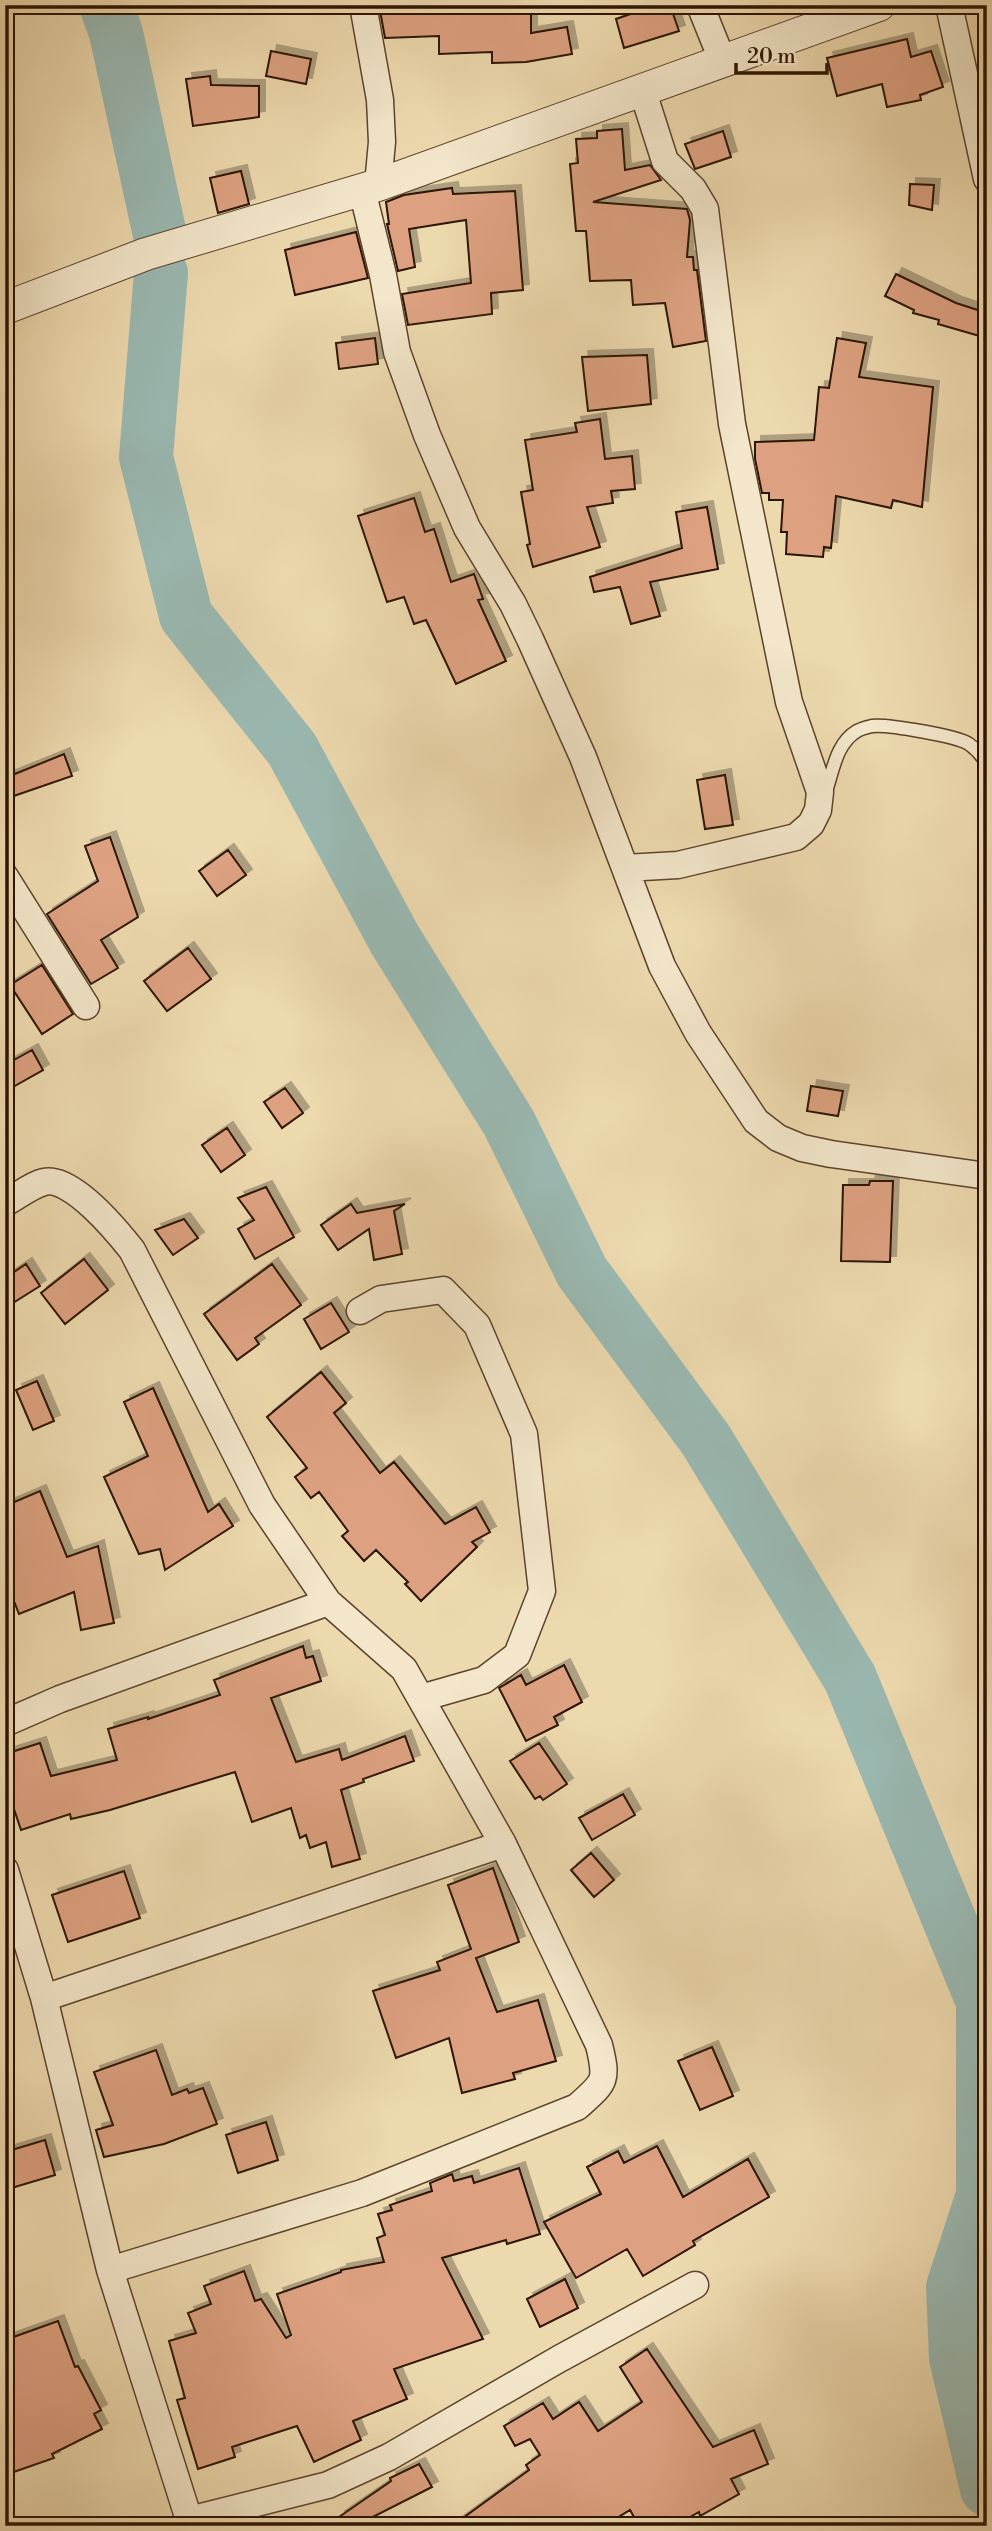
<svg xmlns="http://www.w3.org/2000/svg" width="992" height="2531" viewBox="0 0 992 2531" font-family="'Libre Bodoni',serif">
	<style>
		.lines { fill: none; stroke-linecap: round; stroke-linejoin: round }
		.river { stroke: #9ab9b2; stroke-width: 54 }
		.building { fill: #dda181; stroke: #2c1300; stroke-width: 2; filter: url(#shadow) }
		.service-casing { stroke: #5c442c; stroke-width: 15 }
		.minor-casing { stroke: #5c442c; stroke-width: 29 }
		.tertiary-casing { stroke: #5c442c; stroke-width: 34 }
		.service { stroke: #f3e6ca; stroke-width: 12 }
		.minor { stroke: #f3e6ca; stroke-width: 26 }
		.tertiary { stroke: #f3e6ca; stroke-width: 32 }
	</style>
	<defs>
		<filter id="shadow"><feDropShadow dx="6" dy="-6" stdDeviation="0" flood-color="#0004"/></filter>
	</defs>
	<rect width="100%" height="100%" fill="#edd9ae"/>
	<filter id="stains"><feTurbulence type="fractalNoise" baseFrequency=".00286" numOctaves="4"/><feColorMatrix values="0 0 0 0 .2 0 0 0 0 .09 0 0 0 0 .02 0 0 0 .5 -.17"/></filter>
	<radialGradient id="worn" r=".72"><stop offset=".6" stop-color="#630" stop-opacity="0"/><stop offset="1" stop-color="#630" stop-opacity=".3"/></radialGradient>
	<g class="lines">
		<path class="river" d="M 106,5 L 116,33 L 160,235
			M 161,273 L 146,457 L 186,616 L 292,749 L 395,940 L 509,1123 L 582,1272 L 706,1440 L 850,1678 L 983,2002 L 983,2195 L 953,2287 L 956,2358 L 987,2489"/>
	</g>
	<path class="building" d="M 379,5 L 531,5 L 531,33 L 567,27 L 572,54 L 526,62 L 492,63 L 492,52 L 439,54 L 439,36 L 385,38 Z
		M 657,5 L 670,5 L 679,31 L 624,48 L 616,19 Z
		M 907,39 L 911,57 L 931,51 L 943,87 L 920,95 L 921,100 L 887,107 L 882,84 L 837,96 L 827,58 Z
		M 271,51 L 311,59 L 306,84 L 266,76 Z
		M 210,76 L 211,85 L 259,86 L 259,117 L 193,126 L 186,79 Z
		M 622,129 L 625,170 L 650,165 L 661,180 L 593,202 L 687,209 L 690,220 L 687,257 L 693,257 L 694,270 L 697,270 L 706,341 L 673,347 L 665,303 L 633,305 L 631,280 L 590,281 L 586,231 L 576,231 L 570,164 L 578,163 L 576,139 L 597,138 L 597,131 Z
		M 723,131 L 731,157 L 695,169 L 685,144 Z
		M 241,171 L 249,204 L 218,213 L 210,178 Z
		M 910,184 L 934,185 L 932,210 L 909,205 Z
		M 452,188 L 453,194 L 515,191 L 523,290 L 491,293 L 492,314 L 408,325 L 402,294 L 471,283 L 466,220 L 409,229 L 415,267 L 398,271 L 387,224 L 389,224 L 386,202 L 404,195 Z
		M 356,232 L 368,278 L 295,295 L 285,250 Z
		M 896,274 L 956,303 L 987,313 L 987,334 L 984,333 L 983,337 L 938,324 L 939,320 L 913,313 L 914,310 L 885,296 Z
		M 375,338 L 378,364 L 339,369 L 336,343 Z
		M 837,338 L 866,343 L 859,377 L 933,387 L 922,507 L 893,500 L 891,508 L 836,496 L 831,548 L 824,547 L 823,557 L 786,554 L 787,532 L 781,532 L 783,500 L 769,500 L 769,493 L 762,493 L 755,459 L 755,442 L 814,440 L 819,387 L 829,388 Z
		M 647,355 L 651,404 L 588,411 L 582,357 Z
		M 600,419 L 605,459 L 632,456 L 635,489 L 611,491 L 613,503 L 587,507 L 600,547 L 533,567 L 527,545 L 530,544 L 521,492 L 533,490 L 525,440 L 577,432 L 575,423 Z
		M 414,498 L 425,532 L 434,529 L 451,582 L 474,574 L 483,599 L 478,600 L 506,661 L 456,684 L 426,620 L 414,624 L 404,597 L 387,602 L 358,516 Z
		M 707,507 L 718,569 L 650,582 L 660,616 L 631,624 L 620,587 L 594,592 L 590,577 L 682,548 L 676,512 Z
		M 64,754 L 72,776 L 5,799 L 5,778 Z
		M 725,775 L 733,825 L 705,829 L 697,780 Z
		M 110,837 L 138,917 L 101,940 L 118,968 L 91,984 L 47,914 L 98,881 L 85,846 Z
		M 228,850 L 246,875 L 217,896 L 199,871 Z
		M 188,948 L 211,979 L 167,1011 L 144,981 Z
		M 42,965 L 73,1014 L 42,1034 L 10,985 Z
		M 32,1050 L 43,1070 L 13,1087 L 5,1073 L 5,1065 Z
		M 811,1086 L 843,1091 L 838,1116 L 807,1111 Z
		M 285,1088 L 303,1113 L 282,1128 L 264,1102 Z
		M 227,1128 L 245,1155 L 221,1172 L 202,1145 Z
		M 870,1181 L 893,1181 L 890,1262 L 841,1261 L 843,1185 L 869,1185 Z
		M 266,1187 L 294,1237 L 255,1259 L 238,1229 L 254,1220 L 238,1198 Z
		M 351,1204 L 357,1213 L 405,1204 L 394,1211 L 402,1254 L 374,1260 L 369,1229 L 338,1250 L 321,1225 Z
		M 184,1219 L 198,1238 L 173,1255 L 155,1230 Z
		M 84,1259 L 108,1290 L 65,1324 L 41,1293 Z
		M 26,1264 L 40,1286 L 5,1308 L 5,1278 Z
		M 272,1264 L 301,1305 L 255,1338 L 259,1344 L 237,1360 L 204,1314 Z
		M 331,1303 L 349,1332 L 321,1349 L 304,1319 Z
		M 321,1372 L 346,1403 L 334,1413 L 380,1473 L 394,1462 L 445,1524 L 476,1507 L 490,1532 L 472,1542 L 477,1547 L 421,1601 L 405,1584 L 408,1582 L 376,1550 L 364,1561 L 342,1536 L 348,1531 L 319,1492 L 311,1498 L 295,1477 L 307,1468 L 267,1417 Z
		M 37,1381 L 54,1421 L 33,1430 L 16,1390 Z
		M 153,1388 L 208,1512 L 219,1504 L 233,1526 L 165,1570 L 160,1549 L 139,1554 L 104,1477 L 148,1456 L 124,1402 Z
		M 40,1491 L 67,1557 L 98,1546 L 114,1623 L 81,1630 L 74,1592 L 19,1614 L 5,1578 L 5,1506 Z
		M 303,1646 L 306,1658 L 313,1656 L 321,1681 L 271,1698 L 296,1762 L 339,1749 L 342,1760 L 405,1736 L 414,1761 L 363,1779 L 364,1782 L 341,1790 L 360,1859 L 332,1867 L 326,1842 L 310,1848 L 306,1835 L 300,1838 L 291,1808 L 252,1822 L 235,1772 L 110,1810 L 71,1819 L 70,1814 L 21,1830 L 5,1782 L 5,1754 L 40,1743 L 51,1776 L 117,1760 L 108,1729 L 148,1717 L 148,1719 L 220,1695 L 214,1680 Z
		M 564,1665 L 582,1702 L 554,1717 L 558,1725 L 526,1741 L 499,1688 L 521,1675 L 526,1685 Z
		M 539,1743 L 567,1784 L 543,1800 L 540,1796 L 535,1799 L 510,1761 Z
		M 623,1794 L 635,1815 L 592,1840 L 579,1818 Z
		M 591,1853 L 614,1880 L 594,1897 L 571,1870 Z
		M 493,1868 L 519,1942 L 476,1958 L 497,2012 L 538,2000 L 556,2061 L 513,2073 L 515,2079 L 462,2093 L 449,2038 L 396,2058 L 373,1991 L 440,1970 L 437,1962 L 471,1949 L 448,1885 Z
		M 124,1871 L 140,1918 L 68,1942 L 52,1895 Z
		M 712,2047 L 733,2096 L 700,2110 L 678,2061 Z
		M 156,2050 L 172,2095 L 187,2089 L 189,2093 L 203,2088 L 217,2124 L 164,2144 L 104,2157 L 96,2130 L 113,2125 L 94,2072 Z
		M 266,2122 L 278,2160 L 238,2173 L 226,2135 Z
		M 45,2140 L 55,2175 L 5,2190 L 5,2152 Z
		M 657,2146 L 683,2197 L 748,2159 L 769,2197 L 693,2241 L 695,2245 L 643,2276 L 627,2249 L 576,2278 L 544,2222 L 601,2194 L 587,2167 L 618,2151 L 624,2163 Z
		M 519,2168 L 540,2234 L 507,2244 L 506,2240 L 442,2258 L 483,2339 L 394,2369 L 407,2399 L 353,2421 L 361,2440 L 314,2462 L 297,2426 L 232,2447 L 235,2457 L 198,2469 L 177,2400 L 185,2398 L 169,2341 L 196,2333 L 188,2313 L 211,2304 L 204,2286 L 244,2271 L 255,2301 L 261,2299 L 286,2338 L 291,2335 L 277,2294 L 341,2272 L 341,2270 L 384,2262 L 377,2238 L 385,2235 L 378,2214 L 392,2210 L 390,2205 L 432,2191 L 430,2183 L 452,2174 L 454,2181 L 472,2176 L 474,2183 Z
		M 565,2279 L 578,2308 L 540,2327 L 527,2299 Z
		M 58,2321 L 75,2367 L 78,2366 L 101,2410 L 94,2414 L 102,2429 L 52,2454 L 54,2458 L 5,2475 L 5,2340 Z
		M 647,2349 L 713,2447 L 754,2430 L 768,2464 L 731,2479 L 739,2494 L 700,2516 L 699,2512 L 674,2526 L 639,2526 L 630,2510 L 604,2526 L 452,2526 L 529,2470 L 526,2465 L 540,2455 L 530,2439 L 515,2446 L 504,2426 L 543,2403 L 553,2419 L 579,2402 L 598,2431 L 642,2402 L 620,2367 Z
		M 419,2464 L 432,2487 L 355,2526 L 344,2526 L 339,2517 L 391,2481 L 390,2478 Z"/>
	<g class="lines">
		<defs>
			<path id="service" d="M 825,794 C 833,773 835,744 857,731 C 860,729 868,727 872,726 C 887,724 957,736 969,744 C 976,749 983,757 987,764"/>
			<path id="minor" d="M 363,5 L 380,100 L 382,142 L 378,185
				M 700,5 L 723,62
				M 949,5 L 987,179
				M 362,190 L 383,275 L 397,352 L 427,435 L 467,528 L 513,604 L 530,639 L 583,757 L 662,966 L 698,1033 L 756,1121 L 778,1138 L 802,1148 L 831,1154 L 987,1176
				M 625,868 L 678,865 L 796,837 L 811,824 L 818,810 L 820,792 L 789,702 L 732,424 L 705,209 L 693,189 L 665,161 L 643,92
				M 5,877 L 86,1006
				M 5,1203 C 17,1197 31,1185 44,1182 C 71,1175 117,1231 132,1250 L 262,1505 L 328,1602 L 404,1669 L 503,1844 L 599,2045 C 608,2082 605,2082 577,2107 L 362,2193 L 110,2270
				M 360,1311 L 381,1299 L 443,1290 L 477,1325 L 524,1434 L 542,1591 L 517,1655 L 484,1680 L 421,1698
				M 5,1723 L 60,1699 L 328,1602
				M 5,1870 L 44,1998 L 110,2270 L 191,2526
				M 44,1998 L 503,1844
				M 189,2520 L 328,2485 L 389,2457 L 559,2359 L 695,2285"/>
			<path id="tertiary" d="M 5,308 L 146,254 L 378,185 L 879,5"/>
		</defs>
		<use href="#service" class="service-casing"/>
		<use href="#minor" class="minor-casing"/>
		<use href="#tertiary" class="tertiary-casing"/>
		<use href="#service" class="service"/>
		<use href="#minor" class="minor"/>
		<use href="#tertiary" class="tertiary"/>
	</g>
	<rect width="992" height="2531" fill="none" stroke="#edd9ae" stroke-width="28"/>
	<rect x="7" y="7" width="978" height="2517" fill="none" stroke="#2c1300" stroke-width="3.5"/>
	<rect x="14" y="14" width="964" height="2503" fill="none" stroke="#2c1300" stroke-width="2"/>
	<path d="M736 63v10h91v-10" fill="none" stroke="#2c1300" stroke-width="3.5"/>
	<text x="747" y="63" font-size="21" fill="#2c1300" stroke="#f3e6ca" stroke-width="5" paint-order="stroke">20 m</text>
	<rect width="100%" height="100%" filter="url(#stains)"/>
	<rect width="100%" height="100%" fill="url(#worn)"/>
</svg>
